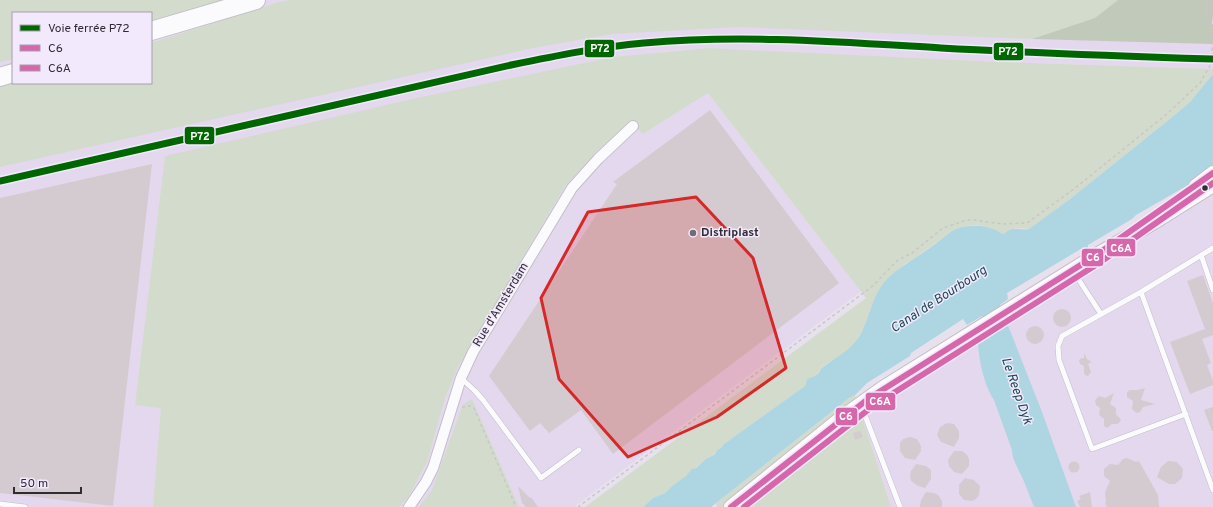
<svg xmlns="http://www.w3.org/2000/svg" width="1213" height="507" viewBox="0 0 1213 507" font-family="Overpass,sans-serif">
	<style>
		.built { fill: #e3d8ee; fill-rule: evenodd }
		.green { fill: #d3dccc }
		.forest { fill: #c1caba }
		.water { fill: #aed5e2 }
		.building { fill: #d4cbd0 }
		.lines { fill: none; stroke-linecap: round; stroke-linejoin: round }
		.service-casing { stroke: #c3bec8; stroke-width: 6 }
		.minor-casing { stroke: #c3bec8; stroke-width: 12 }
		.secondary-casing { stroke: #c3bec8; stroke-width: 16 }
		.motorway-casing { stroke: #c3bec8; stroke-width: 20 }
		.path { stroke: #c8c6ca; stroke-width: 1.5; stroke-dasharray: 3 3; stroke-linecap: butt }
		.service { stroke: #fbfafc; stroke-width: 5 }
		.minor { stroke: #fbfafc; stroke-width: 10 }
		.secondary { stroke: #fbfafc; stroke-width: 14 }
		.motorway { stroke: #fbfafc; stroke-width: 18 }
		.bus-1-casing { stroke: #f3e9fc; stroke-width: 9 }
		.bus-2-casing { stroke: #f3e9fc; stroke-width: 9 }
		.bus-1 { stroke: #d767ab; stroke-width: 6 }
		.bus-2 { stroke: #d767ab; stroke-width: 6 }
		.rail-1-casing { stroke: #f3e9fc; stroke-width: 10 }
		.rail-1 { stroke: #060; stroke-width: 7 }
		.marked { fill: #d62828; fill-opacity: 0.2; stroke: #d62828; stroke-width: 3; stroke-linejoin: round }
		.bus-dot { fill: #302c34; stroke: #f3e9fc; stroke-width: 1.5 }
		.poi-dot { fill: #706b75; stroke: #f3e9fc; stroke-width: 1.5 }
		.labels { text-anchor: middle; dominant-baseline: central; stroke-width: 3; stroke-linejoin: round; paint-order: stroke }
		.poi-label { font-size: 12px; font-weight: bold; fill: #302c34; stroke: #f3e9fc; text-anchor: start }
		.street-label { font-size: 12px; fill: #302c34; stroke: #f3e9fc }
		.water-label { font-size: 13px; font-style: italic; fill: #164953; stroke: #f3e9fc }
		.line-badge { stroke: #f3e9fc; stroke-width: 1.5 }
		.badge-label { font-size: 11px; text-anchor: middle; font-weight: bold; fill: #fff }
	</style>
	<rect width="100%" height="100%" fill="#e7e0ed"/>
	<path class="built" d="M 0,0 L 1213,0 L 1213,17 L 1212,23 L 1213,25 L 1213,69 L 1001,62 L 708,48 L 658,52 L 643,134 L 708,93 L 861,291 L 576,505 L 577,507 L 0,507 ZM 13,13 L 151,13 L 151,83 L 13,83 Z
		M 1213,190 L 1213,507 L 891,507 L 860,412 Z"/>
	<path class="green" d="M 0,0 L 228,0 L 151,23 L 151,13 L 13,13 L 13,59 L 0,62 Z
		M 291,0 L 1118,0 L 1095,18 L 1032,39 L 738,27 L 612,34 L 533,48 L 0,167 L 0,85 L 13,82 L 13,83 L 151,83 L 151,43 L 279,2 Z
		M 708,48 L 1001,62 L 1213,69 L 1213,74 L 1190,102 L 1176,114 L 1070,199 L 1029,229 L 1015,228 L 1004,234 L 990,228 L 976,225 L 967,226 L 952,231 L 915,258 L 905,264 L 889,277 L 882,285 L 872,306 L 864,328 L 855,343 L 843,355 L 832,360 L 822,367 L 816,376 L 806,382 L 805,386 L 724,444 L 721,448 L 717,450 L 715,453 L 706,459 L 686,476 L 672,486 L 665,493 L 653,498 L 643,507 L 585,507 L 866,298 L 708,93 L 643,134 L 631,121 L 596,152 L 565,186 L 458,367 L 445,398 L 427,462 L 409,496 L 399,507 L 153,507 L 161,408 L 135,405 L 165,156 L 412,99 L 613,57 Z
		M 855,395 L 891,507 L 717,507 L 716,503 L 849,398 Z
		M 472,399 L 519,507 L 419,507 L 432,490 L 463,404 Z"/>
	<path class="forest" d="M 1118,0 L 1213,0 L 1213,17 L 1212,23 L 1213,25 L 1213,44 L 1032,39 L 1095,18 Z"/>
	<path class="water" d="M 1213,74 L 1213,167 L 1190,184 L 1136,215 L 1132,219 L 1088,245 L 1088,251 L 1084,253 L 1084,247 L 1079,250 L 1007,293 L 1008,299 L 1000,305 L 1042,412 L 1076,507 L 1034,507 C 1029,495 1025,482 1019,471 C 1016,464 1012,458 1012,450 L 994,400 C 984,385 979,361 978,343 L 989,334 L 982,316 L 967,325 L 963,319 L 911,353 L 910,356 L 867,383 L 855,395 L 849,398 L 711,507 L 643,507 L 653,498 L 665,493 L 672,486 L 686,476 L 692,469 L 696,468 L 706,459 L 715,454 L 717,450 L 721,448 L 724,444 L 805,386 L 807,379 C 811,378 815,376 818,374 C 820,371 821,368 823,367 C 840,354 855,349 864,327 C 870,313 873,298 882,285 C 891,273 903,266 915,258 C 928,250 940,240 952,231 C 964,225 979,224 993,229 C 997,230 1000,233 1004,234 C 1014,225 1018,231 1029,229 L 1070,199 L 1176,114 L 1190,102 Z"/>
	<path class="building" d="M 710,110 L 839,283 L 613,454 L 581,410 L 549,433 L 540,423 L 530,431 L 489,376 L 617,184 L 613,182 Z
		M 152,164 L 113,506 L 0,493 L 0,198 Z
		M 1203,275 L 1213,303 L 1213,335 L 1202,339 L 1211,363 L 1207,365 L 1213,381 L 1213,385 L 1190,394 L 1170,342 L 1205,329 L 1187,281 Z
		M1053 318a9 9 0 1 1 18 0a9 9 0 1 1-18 0Z
		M1026 335a9 9 0 1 1 18 0a9 9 0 1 1-18 0Z
		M 1084,353 L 1087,359 L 1092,362 L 1088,364 L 1091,372 L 1088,376 L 1085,375 L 1084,373 L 1084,366 L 1080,364 L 1079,360 L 1082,358 L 1084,358 Z
		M 1145,388 L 1141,400 L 1155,404 L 1143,407 L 1140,412 L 1136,413 L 1132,409 L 1133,401 L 1127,397 L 1127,392 L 1130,390 L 1137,390 Z
		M 1114,393 L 1110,404 L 1116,408 L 1116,414 L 1121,420 L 1119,423 L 1117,424 L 1112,424 L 1107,428 L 1104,426 L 1104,419 L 1099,415 L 1100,408 L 1096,405 L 1095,400 L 1099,396 L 1105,398 Z
		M 1213,407 L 1213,431 L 1212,431 L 1204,410 Z
		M 947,423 L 954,424 L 959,431 L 959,438 L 954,447 L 941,442 L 937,435 L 940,427 Z
		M 860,431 L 863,437 L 855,440 L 853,433 Z
		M 910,437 L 917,439 L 921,446 L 921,451 L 915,460 L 905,458 L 900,451 L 900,443 L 903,439 Z
		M 954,451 L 962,451 L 967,455 L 969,459 L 969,466 L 962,474 L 954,472 L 949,466 L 948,460 Z
		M 1127,458 L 1136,462 L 1139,461 L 1158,495 L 1159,507 L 1107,507 L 1105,502 L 1106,501 L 1105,492 L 1110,481 L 1104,476 L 1104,469 L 1110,464 L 1118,465 L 1123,459 Z
		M 1168,461 L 1177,462 L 1183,469 L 1182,478 L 1175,484 L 1169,484 L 1157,477 L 1161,467 Z
		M1068.5 467a5.5 5.5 0 1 1 11 0a5.5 5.5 0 1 1-11 0Z
		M 916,464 L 926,466 L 931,470 L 931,479 L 925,488 L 918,486 L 911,481 L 910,476 L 911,471 Z
		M 965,478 L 974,480 L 980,486 L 979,495 L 976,499 L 972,501 L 964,500 L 959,494 L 959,485 Z
		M 518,486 L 530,498 L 531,497 L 538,507 L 526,507 L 522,503 Z
		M 926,492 L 934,493 L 938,495 L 942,501 L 942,507 L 920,507 L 921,500 Z
		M 1090,492 L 1092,507 L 1080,507 L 1077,501 L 1081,499 L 1079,496 Z"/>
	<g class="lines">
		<defs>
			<path id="service" d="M 1213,248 L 1141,292 L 1213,490
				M 1201,255 L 1213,290
				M 1073,271 L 1101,314
				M 1141,292 L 1062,336 L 1058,346 L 1059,360 L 1092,449 L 1186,414
				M 461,378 L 475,391 L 483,400 L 541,478 L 579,450
				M 861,405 L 900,507
				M 0,504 L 25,507"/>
			<path id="minor" d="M 409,507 L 426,482 L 433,468 L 461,378 L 473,352 L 572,188 L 598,159 L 633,126"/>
			<path id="secondary" d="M 1196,186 L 1213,173
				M 731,507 L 844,416 L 883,388 L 1095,256 L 1154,222 L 1213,185"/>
			<path id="motorway" d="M 151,31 L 256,0
				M 0,77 L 13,73"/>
		</defs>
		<use href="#service" class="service-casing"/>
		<use href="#minor" class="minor-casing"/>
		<use href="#secondary" class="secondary-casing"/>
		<use href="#motorway" class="motorway-casing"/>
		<path class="path" d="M 462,407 L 470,406 L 474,408 L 516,507
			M 578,507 L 874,285 L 885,273 L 898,260 L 912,253 L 943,228 L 967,220 L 974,220 L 1002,224 L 1027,223 L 1074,189 L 1168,113 L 1200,83 L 1211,64 L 1212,56 L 1212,42 L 1206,17 L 1208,0"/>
		<use href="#service" class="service"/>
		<use href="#minor" class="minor"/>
		<use href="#secondary" class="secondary"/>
		<use href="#motorway" class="motorway"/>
		<defs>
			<path id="bus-1" d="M 731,507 L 868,399 L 1095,256 L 1213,173"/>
			<path id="bus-2" d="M 744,507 L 873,406 L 1099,263 L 1213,183"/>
		</defs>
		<use href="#bus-1" class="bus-1-casing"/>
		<use href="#bus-2" class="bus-2-casing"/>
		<use href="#bus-1" class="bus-1"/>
		<use href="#bus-2" class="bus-2"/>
		<defs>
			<path id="rail-1" d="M 0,181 L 511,65 C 555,56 599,47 644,43 C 742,34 842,42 941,48 C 1031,53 1122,56 1213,59"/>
		</defs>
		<use href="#rail-1" class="rail-1-casing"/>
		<use href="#rail-1" class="rail-1"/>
	</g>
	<path class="marked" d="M 696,197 L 753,258 L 786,368 L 717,417 L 628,457 L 559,379 L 541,298 L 588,212 Z"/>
	<circle class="bus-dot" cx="1205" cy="188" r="3.5"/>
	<circle class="poi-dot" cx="693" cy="233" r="4"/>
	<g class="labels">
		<g class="poi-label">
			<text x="701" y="233">Distriplast</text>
		</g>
		<g class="street-label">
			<text transform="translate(501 305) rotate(-59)">Rue d'Amsterdam</text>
		</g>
		<g class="water-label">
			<text transform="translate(939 300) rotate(-33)">Canal de Bourbourg</text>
			<text transform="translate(1016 391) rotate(71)">Le Reep Dyk</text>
		</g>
	</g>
	<g class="line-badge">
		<rect x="584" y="39" width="31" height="19" rx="4" fill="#060"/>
		<rect x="993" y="42" width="31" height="19" rx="4" fill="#060"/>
		<rect x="184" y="126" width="31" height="19" rx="4" fill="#060"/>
		<rect x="1106" y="238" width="30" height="19" rx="4" fill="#d767ab"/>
		<rect x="1081" y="248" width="23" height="19" rx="4" fill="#d767ab"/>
		<rect x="865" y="392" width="31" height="19" rx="4" fill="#d767ab"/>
		<rect x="835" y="407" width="23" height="19" rx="4" fill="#d767ab"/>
	</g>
	<g class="badge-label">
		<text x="600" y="52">P72</text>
		<text x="1008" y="55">P72</text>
		<text x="200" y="140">P72</text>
		<text x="1121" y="252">C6A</text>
		<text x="1093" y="261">C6</text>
		<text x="880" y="405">C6A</text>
		<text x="846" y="420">C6</text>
	</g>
	<rect x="12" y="12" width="140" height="72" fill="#f3e9fc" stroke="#a59dac"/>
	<rect x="20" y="25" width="20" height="6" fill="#006600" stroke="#a59dac"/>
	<text x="48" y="32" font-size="12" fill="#302c34">Voie ferrée P72</text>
	<rect x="20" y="45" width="20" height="6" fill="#d767ab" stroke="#a59dac"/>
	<text x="48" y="52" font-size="12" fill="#302c34">C6</text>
	<rect x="20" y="65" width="20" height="6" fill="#d767ab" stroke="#a59dac"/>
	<text x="48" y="72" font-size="12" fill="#302c34">C6A</text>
	<path d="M14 487v6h67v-6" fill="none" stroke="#302c34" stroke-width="2"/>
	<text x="20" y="487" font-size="12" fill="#302c34" stroke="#f3e9fc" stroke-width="3" paint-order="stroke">50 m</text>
</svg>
